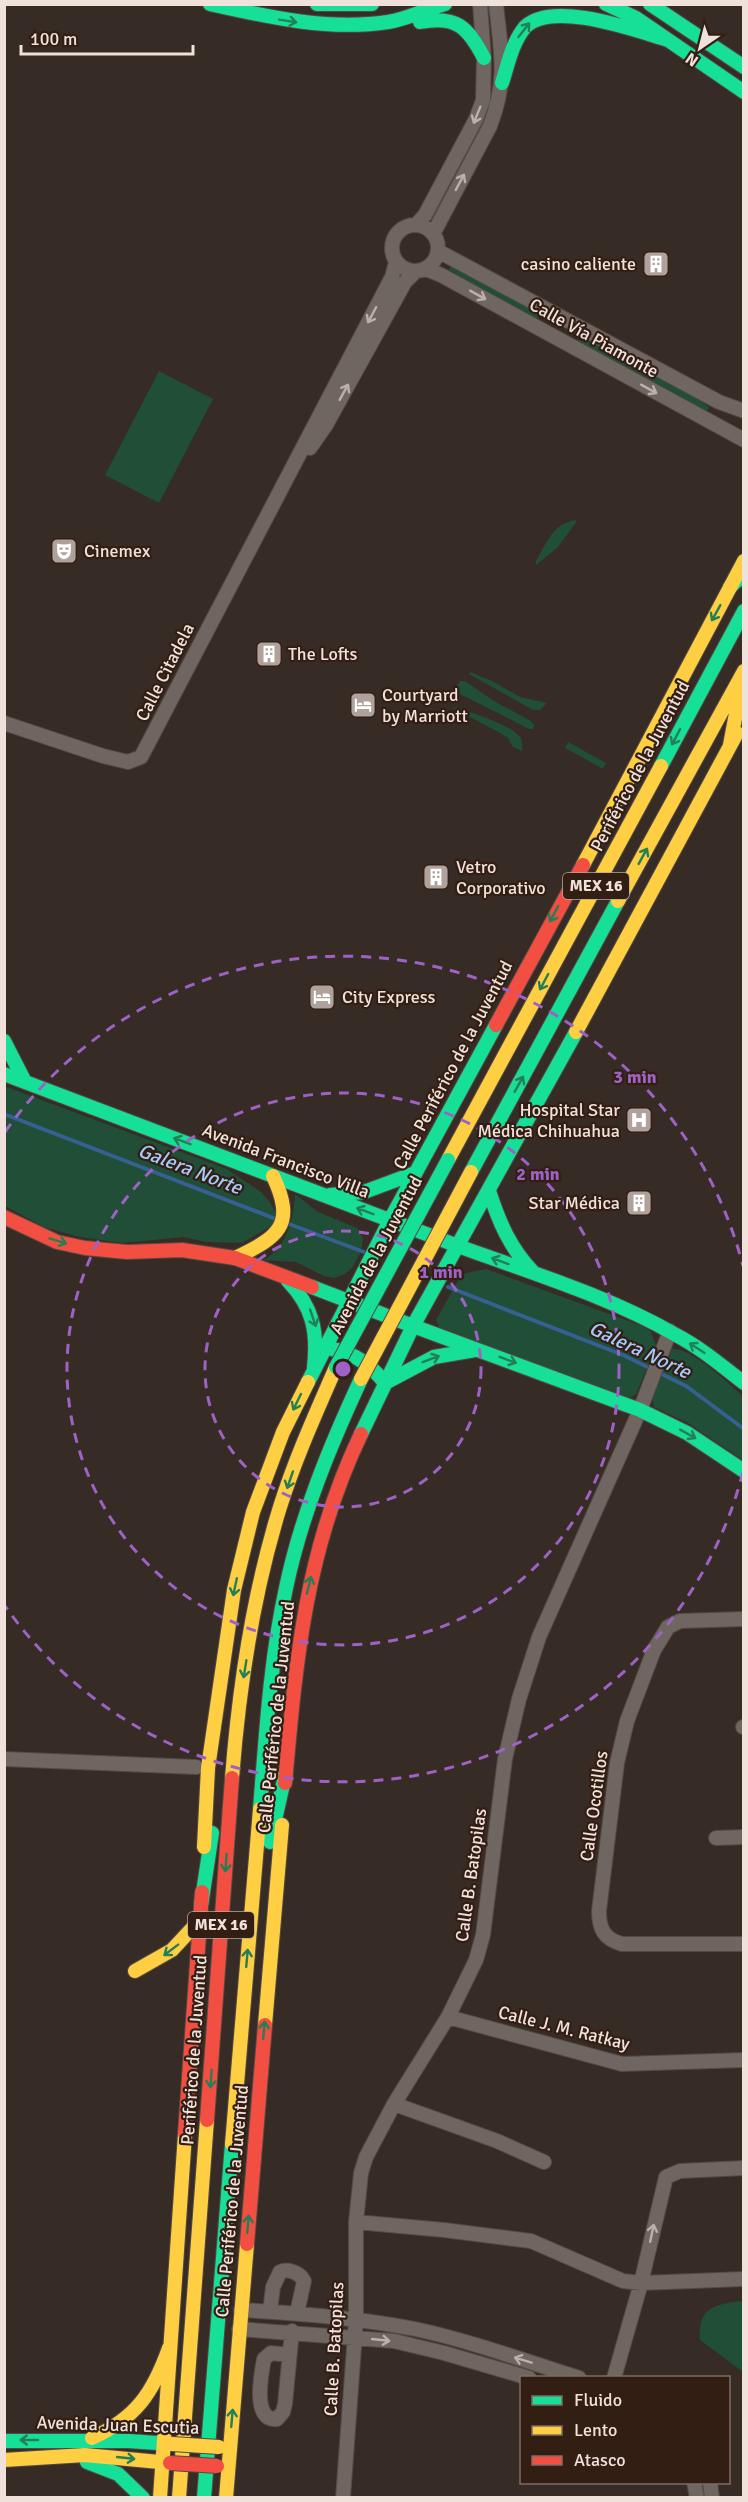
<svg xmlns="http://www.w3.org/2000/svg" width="748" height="2502" viewBox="0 0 748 2502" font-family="Signika,sans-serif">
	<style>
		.green { fill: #214e36 }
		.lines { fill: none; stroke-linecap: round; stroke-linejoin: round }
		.stream { stroke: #366092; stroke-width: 4 }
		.street-casing { stroke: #544943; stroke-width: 16 }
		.fast-casing { stroke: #544943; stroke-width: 16 }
		.slow-casing { stroke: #544943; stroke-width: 16 }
		.jam-casing { stroke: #544943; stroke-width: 16 }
		.street { stroke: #6f6661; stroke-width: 14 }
		.fast { stroke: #16e098; stroke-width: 14 }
		.slow { stroke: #ffcf43; stroke-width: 14 }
		.jam { stroke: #f24e42; stroke-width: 14 }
		.fast-bridge-casing { stroke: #544943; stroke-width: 16; stroke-linecap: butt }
		.slow-bridge-casing { stroke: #544943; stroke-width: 16; stroke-linecap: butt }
		.jam-bridge-casing { stroke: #544943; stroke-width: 16; stroke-linecap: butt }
		.fast-bridge { stroke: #16e098; stroke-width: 14 }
		.slow-bridge { stroke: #ffcf43; stroke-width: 14 }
		.jam-bridge { stroke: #f24e42; stroke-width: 14 }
		.oneway { stroke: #247f56 }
		.oneway2 { stroke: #bcb0aa }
		.ring { fill: none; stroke: #9e62c7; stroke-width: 3; stroke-dasharray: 10 8 }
		.labels { text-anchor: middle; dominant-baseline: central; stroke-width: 4.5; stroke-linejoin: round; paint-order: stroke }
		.shield { fill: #331e14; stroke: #b7a69f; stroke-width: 1.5 }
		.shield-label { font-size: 16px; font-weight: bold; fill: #f0e1da }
		.poi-label { font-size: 18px; fill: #f0e1da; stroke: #331e14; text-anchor: start }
		.street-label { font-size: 18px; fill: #f0e1da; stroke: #331e14 }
		.water-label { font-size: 20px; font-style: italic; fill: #a4cbfb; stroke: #331e14 }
		.centre { fill: #9e62c7; stroke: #331e14; stroke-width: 3 }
		.ring-label { font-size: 18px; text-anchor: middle; font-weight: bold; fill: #9e62c7; stroke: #331e14; stroke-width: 4.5; stroke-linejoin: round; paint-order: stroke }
	</style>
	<rect width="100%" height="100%" fill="#372b25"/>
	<path class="green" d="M 451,265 L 526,307 L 537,314 L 538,318 L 532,319 L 449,270 Z
		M 572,339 L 594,343 L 677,384 L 709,407 L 707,411 L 700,410 Z
		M 159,371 L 213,399 L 159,503 L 105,475 Z
		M 575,520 L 577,521 L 558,547 L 536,565 L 536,561 C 546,544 553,523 575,520 Z
		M 470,672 L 492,681 L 520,697 L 547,703 L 540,710 L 533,710 L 469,674 Z
		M 460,681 L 465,681 L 494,701 L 531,721 L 534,725 L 533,729 L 529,729 L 454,691 Z
		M 453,707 C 468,711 512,725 520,737 C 523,741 522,746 522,751 L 513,747 L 508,738 L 502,734 L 453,708 Z
		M 568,742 L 606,763 L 603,769 L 565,748 Z
		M 4,1086 L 227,1169 L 261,1192 L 270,1202 L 275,1212 L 275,1224 L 242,1243 L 206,1242 L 184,1237 L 121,1243 L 80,1237 L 44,1227 L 5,1206 Z
		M 295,1194 L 318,1212 L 357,1228 L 363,1238 L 361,1252 L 352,1268 L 345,1274 L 334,1278 L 324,1276 L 296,1262 L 263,1260 C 286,1250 294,1217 295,1194 Z
		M 486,1269 L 642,1326 L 651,1332 L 656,1346 L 636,1394 L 630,1398 L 439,1327 L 436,1320 L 459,1279 L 466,1273 Z
		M 672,1349 C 691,1347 729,1384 743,1396 L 743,1460 L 688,1423 L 654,1407 L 652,1398 Z
		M 741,2301 L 744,2303 L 743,2372 L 700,2340 C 697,2309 714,2304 741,2301 Z"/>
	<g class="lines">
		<path class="stream" d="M 4,1114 L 276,1219
			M 289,1224 L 364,1252
			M 448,1287 L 623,1355 L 686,1386 L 744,1429"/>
		<defs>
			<path id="street" d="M392 248a23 23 0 1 1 46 0a23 23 0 1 1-46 0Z
				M 416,225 L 425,215 L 476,119 L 483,100 L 484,58 L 480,4
				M 433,234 L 490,126 C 508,79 501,53 496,4
				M 438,251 L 719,402 L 744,411
				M 426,269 L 441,275 L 744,440
				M 310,448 L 326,425 L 405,282 L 415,272
				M 4,723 L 103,756 L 128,762 L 141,757 L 392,277 L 396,262
				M 744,1619 L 680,1621 L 668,1627 L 654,1650 L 627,1721 L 617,1763 L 599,1911 C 599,1929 604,1939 622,1944 L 744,1944
				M 743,1727 L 744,1727
				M 4,1759 L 196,1767
				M 716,1838 L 744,1837
				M 448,2017 L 622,2064 L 744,2060
				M 394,2104 L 497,2141 L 544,2162
				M 356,2222 L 444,2230 L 531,2241 L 623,2281 L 641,2283 L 744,2279
				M 241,2310 C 299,2313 358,2318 415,2329 C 471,2341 525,2361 579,2378
				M 270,2311 L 273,2287 L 280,2272 C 288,2268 300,2273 304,2281 L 297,2313
				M 239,2329 L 394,2341 L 444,2353 L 529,2378
				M 289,2355 L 271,2353 L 264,2359 C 261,2375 252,2422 277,2419 L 283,2412 L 285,2404 L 292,2331
				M 614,2378 L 641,2283 L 666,2177 L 680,2171 L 744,2168
				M 694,2482 L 697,2498
				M 710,2482 L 712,2498
				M 343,2498 L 356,2320 L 356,2222 L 361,2173 L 366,2157 L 394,2104 L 448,2017 L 476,1960 L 483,1935 L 505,1759 L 519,1699 L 539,1637 L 640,1410 L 670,1331"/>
			<path id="fast" d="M 210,4 C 268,17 328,31 388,22 C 408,19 426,9 445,4
				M 317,4 L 372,4
				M 606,4 L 636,18 L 744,92
				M 650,4 L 744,67
				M 420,22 C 456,15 468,27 484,58
				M 502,83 C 508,64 512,43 525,27 C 553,0 634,30 668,40
				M 730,587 L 744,574
				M 661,766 L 744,611
				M 4,1041 L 25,1082
				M 4,1074 L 458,1246
				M 471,1172 L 618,901
				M 489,1191 C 499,1222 510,1248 533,1272
				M 330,1195 L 364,1192 L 415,1173
				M 458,1246 C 532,1273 608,1296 676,1335 C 701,1348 722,1366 744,1383
				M 288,1281 C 313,1307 318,1332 314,1367
				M 312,1287 L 413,1326
				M 413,1326 L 640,1410 L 687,1433 L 744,1471
				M 332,1349 C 355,1353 371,1365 385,1383 L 434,1357 L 475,1350
				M 308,1382 L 390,1220 L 496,1025
				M 361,1434 L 413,1326 L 576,1032
				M 260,1809 C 266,1735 270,1661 286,1588 C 301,1516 330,1446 361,1379
				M 270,1842 L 286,1771
				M 201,1906 L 212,1833
				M 4,2441 L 128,2441 L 172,2444
				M 87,2462 L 118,2474 L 143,2498
				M 204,2498 L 232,2144"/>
			<path id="slow" d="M 730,745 L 740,692
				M 583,865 L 744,561
				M 618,901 L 744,671
				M 576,1032 L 737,733
				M 448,1160 L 661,766
				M 235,1258 C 279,1237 296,1225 273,1176
				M 232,1778 C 239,1687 253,1594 280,1507 C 295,1459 316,1413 336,1367
				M 204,1847 L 208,1768 L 234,1590 L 253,1512 L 283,1432 L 308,1382
				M 135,1971 L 172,1950 L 200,1920
				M 265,2025 L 282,1825
				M 232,2144 L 260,1809
				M 92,2438 C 136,2418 153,2393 169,2348
				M 4,2460 L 85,2455 L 170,2463
				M 160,2498 L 185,2134
				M 179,2498 L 207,2120
				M 226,2498 L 247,2244"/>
			<path id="jam" d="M 496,1025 L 583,865
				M 4,1217 L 57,1242 L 85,1248 L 127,1252 L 182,1250 L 235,1258 L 312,1287
				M 285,1783 C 296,1658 306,1549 361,1434
				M 207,2120 L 232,1778
				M 185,2134 L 202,1892
				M 247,2244 L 265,2025"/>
		</defs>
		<use href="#street" class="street-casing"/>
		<use href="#fast" class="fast-casing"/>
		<use href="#slow" class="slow-casing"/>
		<use href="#jam" class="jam-casing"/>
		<use href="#street" class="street"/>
		<use href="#fast" class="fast"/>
		<use href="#slow" class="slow"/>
		<use href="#jam" class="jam"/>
		<defs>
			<path id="fast-bridge" d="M 336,1367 L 448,1160"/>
			<path id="slow-bridge" d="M 361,1379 L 471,1172
				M 172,2444 L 219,2447"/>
			<path id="jam-bridge" d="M 170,2463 L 217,2466"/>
		</defs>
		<use href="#fast-bridge" class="fast-bridge-casing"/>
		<use href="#slow-bridge" class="slow-bridge-casing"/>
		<use href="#jam-bridge" class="jam-bridge-casing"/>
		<use href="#fast-bridge" class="fast-bridge"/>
		<use href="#slow-bridge" class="slow-bridge"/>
		<use href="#jam-bridge" class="jam-bridge"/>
	</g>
	<defs><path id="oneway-shaft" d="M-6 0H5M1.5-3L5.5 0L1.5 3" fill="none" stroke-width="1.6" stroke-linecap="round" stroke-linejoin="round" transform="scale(1.5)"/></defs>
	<g class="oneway">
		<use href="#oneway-shaft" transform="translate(288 21) rotate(9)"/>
		<use href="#oneway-shaft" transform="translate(524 30) rotate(-52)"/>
		<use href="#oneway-shaft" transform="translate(716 613) rotate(119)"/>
		<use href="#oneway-shaft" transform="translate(676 737) rotate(118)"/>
		<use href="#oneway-shaft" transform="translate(643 856) rotate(-61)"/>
		<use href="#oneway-shaft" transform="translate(554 914) rotate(118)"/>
		<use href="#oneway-shaft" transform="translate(544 982) rotate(118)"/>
		<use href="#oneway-shaft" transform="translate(519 1084) rotate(-61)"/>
		<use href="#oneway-shaft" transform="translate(182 1141) rotate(-159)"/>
		<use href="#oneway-shaft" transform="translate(365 1211) rotate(-159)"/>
		<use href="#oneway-shaft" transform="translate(58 1241) rotate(17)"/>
		<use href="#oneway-shaft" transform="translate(500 1261) rotate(-160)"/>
		<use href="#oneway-shaft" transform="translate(313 1318) rotate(71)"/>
		<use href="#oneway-shaft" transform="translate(697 1348) rotate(-147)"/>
		<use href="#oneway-shaft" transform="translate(431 1359) rotate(-21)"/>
		<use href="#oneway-shaft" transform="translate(508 1360) rotate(21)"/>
		<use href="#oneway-shaft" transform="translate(297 1402) rotate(116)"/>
		<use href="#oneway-shaft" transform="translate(688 1434) rotate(29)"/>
		<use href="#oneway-shaft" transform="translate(290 1480) rotate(109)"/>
		<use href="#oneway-shaft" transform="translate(309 1585) rotate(-76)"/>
		<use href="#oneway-shaft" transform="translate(235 1587) rotate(102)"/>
		<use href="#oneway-shaft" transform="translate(245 1669) rotate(99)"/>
		<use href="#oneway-shaft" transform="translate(226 1863) rotate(94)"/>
		<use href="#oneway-shaft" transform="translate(171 1950) rotate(143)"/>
		<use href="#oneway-shaft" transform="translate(247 1958) rotate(-85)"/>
		<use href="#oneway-shaft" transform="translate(264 2030) rotate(-85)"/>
		<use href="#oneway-shaft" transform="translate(211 2079) rotate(94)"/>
		<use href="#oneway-shaft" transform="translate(248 2224) rotate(-85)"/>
		<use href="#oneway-shaft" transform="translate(232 2418) rotate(-85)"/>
		<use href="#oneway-shaft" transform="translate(29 2440) rotate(180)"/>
		<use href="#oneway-shaft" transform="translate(126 2458) rotate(6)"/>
	</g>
	<g class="oneway2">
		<use href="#oneway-shaft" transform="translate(477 115) rotate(112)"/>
		<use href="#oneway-shaft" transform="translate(460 182) rotate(-62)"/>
		<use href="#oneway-shaft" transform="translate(478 295) rotate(29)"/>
		<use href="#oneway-shaft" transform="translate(372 315) rotate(118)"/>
		<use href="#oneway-shaft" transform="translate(649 389) rotate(29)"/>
		<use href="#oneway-shaft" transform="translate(344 392) rotate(-61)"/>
		<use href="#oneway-shaft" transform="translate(652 2233) rotate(-78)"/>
		<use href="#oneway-shaft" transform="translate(381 2340) rotate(6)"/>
		<use href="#oneway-shaft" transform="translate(523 2360) rotate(-163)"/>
	</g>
	<g class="ring">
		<circle cx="343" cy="1369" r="138"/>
		<circle cx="343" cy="1369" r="276"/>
		<path d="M743 1472A413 413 0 0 1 5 1606M5 1132A413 413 0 0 1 743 1266"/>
	</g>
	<defs>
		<symbol id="building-square" viewBox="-11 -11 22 22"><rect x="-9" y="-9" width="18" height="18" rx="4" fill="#afa19b" stroke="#331e14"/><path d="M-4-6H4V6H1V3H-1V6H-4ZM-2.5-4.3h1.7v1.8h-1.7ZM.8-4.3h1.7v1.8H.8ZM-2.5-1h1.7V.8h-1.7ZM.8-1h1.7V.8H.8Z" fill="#fff"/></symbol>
		<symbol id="theatre-square" viewBox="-11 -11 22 22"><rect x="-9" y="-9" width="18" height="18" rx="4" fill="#afa19b" stroke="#331e14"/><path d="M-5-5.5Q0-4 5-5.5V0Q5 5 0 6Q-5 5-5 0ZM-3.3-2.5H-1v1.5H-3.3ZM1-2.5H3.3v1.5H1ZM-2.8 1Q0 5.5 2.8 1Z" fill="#fff"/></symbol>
		<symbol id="hotel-square" viewBox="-11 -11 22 22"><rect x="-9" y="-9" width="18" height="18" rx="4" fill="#afa19b" stroke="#331e14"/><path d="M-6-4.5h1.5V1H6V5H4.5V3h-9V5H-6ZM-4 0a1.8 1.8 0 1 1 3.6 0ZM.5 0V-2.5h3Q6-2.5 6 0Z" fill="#fff"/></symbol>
		<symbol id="hospital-square" viewBox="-11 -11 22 22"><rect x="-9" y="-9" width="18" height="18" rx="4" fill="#afa19b" stroke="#331e14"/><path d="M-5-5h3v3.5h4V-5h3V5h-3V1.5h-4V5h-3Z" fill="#fff"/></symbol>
	</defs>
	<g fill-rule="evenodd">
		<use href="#building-square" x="641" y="249" width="30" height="30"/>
		<use href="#theatre-square" x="49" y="536" width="30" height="30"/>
		<use href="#building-square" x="254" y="639" width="30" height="30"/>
		<use href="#hotel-square" x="348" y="690" width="30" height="30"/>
		<use href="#building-square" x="421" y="862" width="30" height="30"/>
		<use href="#hotel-square" x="307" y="982" width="30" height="30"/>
		<use href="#hospital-square" x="624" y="1105" width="30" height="30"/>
		<use href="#building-square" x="624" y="1188" width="30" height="30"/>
	</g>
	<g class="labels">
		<g class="shield">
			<rect x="563" y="873" width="66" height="26" rx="4.5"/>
			<rect x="188" y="1912" width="66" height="26" rx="4.5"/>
		</g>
		<g class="shield-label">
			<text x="596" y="886">MEX 16</text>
			<text x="221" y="1925">MEX 16</text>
		</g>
		<g class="poi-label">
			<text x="636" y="264" text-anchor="end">casino caliente</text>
			<text x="84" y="551">Cinemex</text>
			<text x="288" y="654">The Lofts</text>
			<text x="382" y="695">Courtyard<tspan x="382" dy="21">by Marriott</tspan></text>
			<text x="456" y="867">Vetro<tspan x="456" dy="21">Corporativo</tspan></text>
			<text x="342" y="997">City Express</text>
			<text x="620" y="1110" text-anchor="end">Hospital Star<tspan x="620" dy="21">Médica Chihuahua</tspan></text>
			<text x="620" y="1203" text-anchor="end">Star Médica</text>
		</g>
		<g class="street-label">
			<text transform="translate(594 338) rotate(29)">Calle Vía Piamonte</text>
			<text transform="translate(165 672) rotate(-63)">Calle Citadela</text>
			<text transform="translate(640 766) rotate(-62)">Periférico de la Juventud</text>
			<text transform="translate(453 1065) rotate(-62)">Calle Periférico de la Juventud</text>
			<text transform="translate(286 1161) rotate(21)">Avenida Francisco Villa</text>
			<text transform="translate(376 1255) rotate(-62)">Avenida de la Juventud</text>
			<text transform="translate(276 1717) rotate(-84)">Calle Periférico de la Juventud</text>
			<text transform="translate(594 1806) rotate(-82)">Calle Ocotillos</text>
			<text transform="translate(471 1875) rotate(-82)">Calle B. Batopilas</text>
			<text transform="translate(564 2028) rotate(14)">Calle J. M. Ratkay</text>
			<text transform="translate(194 2050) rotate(-86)">Periférico de la Juventud</text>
			<text transform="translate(232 2201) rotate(-85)">Calle Periférico de la Juventud</text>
			<text transform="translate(334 2349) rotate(-87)">Calle B. Batopilas</text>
			<text transform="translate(118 2425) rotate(2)">Avenida Juan Escutia</text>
		</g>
		<g class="water-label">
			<text transform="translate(190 1169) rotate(21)">Galera Norte</text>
			<text transform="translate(640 1350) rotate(25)">Galera Norte</text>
		</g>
	</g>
	<circle cx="343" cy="1369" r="9" class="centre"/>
	<g class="ring-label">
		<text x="635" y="1083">3 min</text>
		<text x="538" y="1180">2 min</text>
		<text x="441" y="1278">1 min</text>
	</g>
	<rect width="748" height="2502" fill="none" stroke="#f0e1da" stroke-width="12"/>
	<rect x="520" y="2376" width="210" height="108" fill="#331e14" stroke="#7f6c63" stroke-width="1.5"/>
	<rect x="532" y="2396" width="30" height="9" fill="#16e098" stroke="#7f6c63" stroke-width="1.5"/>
	<text x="574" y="2406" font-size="18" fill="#f0e1da">Fluido</text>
	<rect x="532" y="2426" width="30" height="9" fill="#ffcf43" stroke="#7f6c63" stroke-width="1.5"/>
	<text x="574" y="2436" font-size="18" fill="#f0e1da">Lento</text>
	<rect x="532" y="2456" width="30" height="9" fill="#f24e42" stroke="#7f6c63" stroke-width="1.5"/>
	<text x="574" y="2466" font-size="18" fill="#f0e1da">Atasco</text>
	<g transform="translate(700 48) rotate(215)" stroke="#331e14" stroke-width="4.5" paint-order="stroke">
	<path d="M0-4.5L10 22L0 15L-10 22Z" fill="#f0e1da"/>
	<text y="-9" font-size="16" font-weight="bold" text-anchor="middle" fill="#f0e1da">N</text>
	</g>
	<path d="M21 45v9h172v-9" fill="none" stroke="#f0e1da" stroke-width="3"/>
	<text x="30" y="45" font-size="18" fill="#f0e1da" stroke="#331e14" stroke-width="4.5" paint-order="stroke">100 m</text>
</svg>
